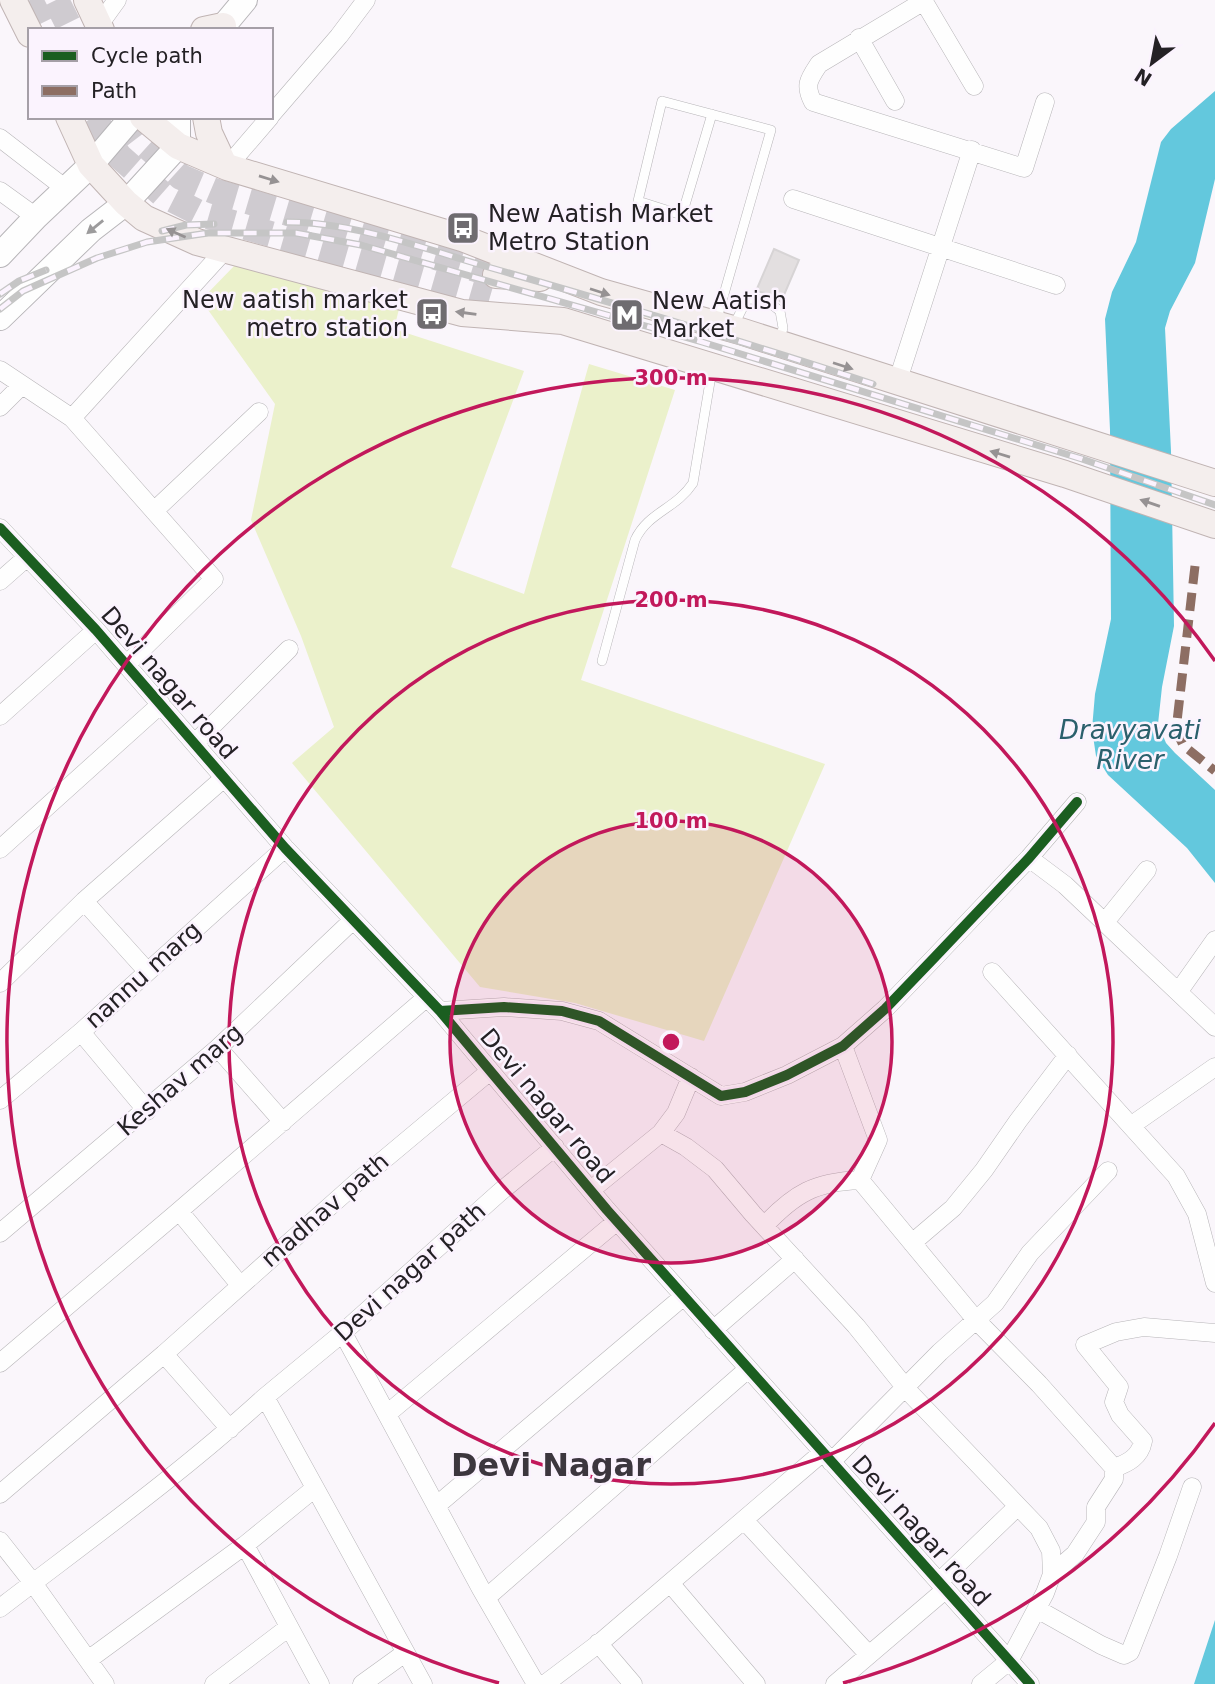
<svg xmlns="http://www.w3.org/2000/svg" width="1215" height="1684" viewBox="0 0 1215 1684" font-family="'DejaVu Sans',sans-serif">
	<style>
		.green { fill: #ebf1cb }
		.water { fill: #63c8dd }
		.building { fill: #e3dfe0; stroke: #d7d4d5; stroke-width: 2 }
		.lines { fill: none; stroke-linecap: round; stroke-linejoin: round }
		.primary-tunnel { stroke: #cfcbd0; stroke-width: 26; stroke-dasharray: 26 13; stroke-linecap: butt }
		.lane-casing { stroke: #b7b5b8; stroke-width: 10 }
		.street-casing { stroke: #b7b5b8; stroke-width: 19 }
		.secondary-casing { stroke: #b7b5b8; stroke-width: 26 }
		.primary-casing { stroke: #c0b4b3; stroke-width: 28 }
		.lane { stroke: #fefefe; stroke-width: 9 }
		.street { stroke: #fefefe; stroke-width: 18 }
		.secondary { stroke: #fefefe; stroke-width: 24 }
		.primary { stroke: #f4eeed; stroke-width: 26 }
		.rail-casing { stroke: #c5c5c5; stroke-width: 7 }
		.rail { stroke: #fbf3fe; stroke-width: 4.5; stroke-dasharray: 13; stroke-linecap: butt }
		.quiet { stroke: #8d6e63; stroke-width: 9; stroke-dasharray: 18 9; stroke-linecap: butt }
		.cycleway-casing { stroke: #fbf3fe; stroke-width: 15 }
		.cycleway { stroke: #1b5e20; stroke-width: 10 }
		.oneway { fill: #969293 }
		.oneway2 { fill: #9c9b9c }
		.ring { fill: none; stroke: #c2185b; stroke-width: 3.5 }
		.labels { text-anchor: middle; dominant-baseline: central; stroke-width: 5; stroke-linejoin: round; paint-order: stroke }
		.poi-label { font-size: 24px; fill: #242125; stroke: #fbf3fe; text-anchor: start }
		.street-label { font-size: 24px; fill: #242125; stroke: #fbf3fe }
		.water-label { font-size: 26px; font-style: italic; fill: #2b606c; stroke: #fbf3fe }
		.district-label { font-size: 32px; font-weight: bold; fill: #3c363e; stroke: #fbf3fe }
		.centre { fill: #c2185b; stroke: #fbf3fe; stroke-width: 3.5 }
		.ring-label { font-size: 21px; text-anchor: middle; font-weight: bold; fill: #c2185b; stroke: #fbf3fe; stroke-width: 5; stroke-linejoin: round; paint-order: stroke }
	</style>
	<rect width="100%" height="100%" fill="#faf6fb"/>
	<path class="green" d="M 236,264 L 399,309 L 394,329 L 524,371 L 451,567 L 524,594 L 589,364 L 675,390 L 581,680 L 825,764 L 704,1041 L 575,1003 L 480,987 L 292,763 L 334,727 L 301,636 L 251,520 L 275,404 L 201,300 Z"/>
	<path class="water" d="M 1215,91 L 1215,179 L 1195,263 L 1170,311 L 1165,328 L 1171,451 L 1174,626 L 1162,687 L 1158,724 L 1166,743 L 1175,753 L 1215,790 L 1215,883 L 1187,848 L 1108,775 L 1096,756 L 1092,729 L 1095,694 L 1111,619 L 1110,430 L 1105,319 L 1112,292 L 1136,242 L 1161,142 L 1171,129 Z
		M 1215,1620 L 1215,1684 L 1194,1684 Z"/>
	<path class="building" d="M 774,249 L 799,260 L 781,302 L 770,294 L 756,291 Z"/>
	<g class="lines">
		<path class="primary-tunnel" d="M 30,0 L 45,30
			M 56,0 L 71,30
			M 93,117 L 119,156 L 162,194 L 201,214 L 490,297
			M 122,117 L 138,138 L 181,177 L 214,191 L 496,275"/>
		<defs>
			<path id="lane" d="M 712,114 L 682,215 L 638,201 L 662,101 L 771,130 L 716,322
				M 734,325 L 747,299 L 766,300 L 780,311 L 783,328 L 779,342
				M 602,661 L 635,540 C 648,512 676,509 693,483 L 712,370"/>
			<path id="street" d="M 923,0 L 974,86
				M 924,1 L 819,64 C 809,79 804,85 813,102 L 1024,168 L 1045,102
				M 99,25 L 117,0
				M 859,38 L 895,101
				M 271,115 L 339,36 L 366,0
				M 0,138 L 66,189
				M 227,167 L 270,117
				M 0,191 L 36,217
				M 793,199 L 1056,285
				M 0,370 L 72,418 L 214,579 L 126,665
				M 897,383 L 972,150
				M 0,407 L 22,385
				M 72,418 L 224,251
				M 154,511 L 259,412
				M 0,528 L 96,630 L 285,848 L 440,1011 L 607,1210 L 1030,1684
				M 0,581 L 26,558
				M 0,716 L 96,630
				M 195,743 L 289,649
				M 0,849 L 161,704
				M 1029,858 L 1065,885 L 1215,1027
				M 84,901 L 147,971
				M 1105,922 L 1147,870
				M 992,972 L 1176,1176 L 1197,1214 L 1215,1283
				M 0,983 L 84,901 L 224,778
				M 1179,991 L 1215,940
				M 440,1011 L 504,1007 L 562,1011 L 599,1021 L 721,1096 L 745,1092 L 787,1075 L 843,1046 L 885,1009 L 934,958 L 1029,858 L 1077,802
				M 81,1032 L 147,1111
				M 843,1046 L 878,1140 L 860,1180 L 976,1320 L 1039,1384 L 1114,1468 L 1114,1479 L 1096,1507 L 1096,1522 L 1075,1554 L 1052,1574
				M 218,1048 L 283,1122
				M 0,1100 L 81,1032 L 285,848
				M 1132,1125 L 1215,1067
				M 661,1133 L 676,1113 L 691,1077
				M 591,1190 L 661,1133 L 686,1147 L 715,1169 L 753,1214 L 856,1326 L 909,1392 L 1039,1528 L 1051,1551 L 1052,1574 L 1045,1593 L 1009,1661 L 981,1684
				M 764,1226 C 795,1193 815,1182 860,1180
				M 0,1233 L 218,1048 L 353,920
				M 912,1243 L 953,1208 L 984,1170 L 1018,1121 L 1068,1055
				M 240,1285 L 179,1211 L 427,997
				M 713,1330 L 795,1259
				M 343,1333 L 481,1589 L 536,1684
				M 164,1354 L 356,1183 L 490,1071
				M 0,1363 L 179,1211
				M 265,1397 L 340,1335 L 500,1192 L 555,1147
				M 387,1414 L 617,1221
				M 831,1462 L 940,1352 L 995,1303 L 1030,1253 L 1108,1171
				M 1114,1468 C 1128,1463 1140,1457 1143,1441 L 1120,1415 L 1114,1402 L 1119,1387 L 1085,1345 L 1116,1332 L 1144,1327 L 1215,1333
				M 0,1494 L 164,1354 L 230,1429
				M 436,1506 L 684,1296
				M 744,1520 L 869,1655
				M 0,1541 L 33,1583 L 105,1684
				M 245,1545 L 315,1488
				M 939,1582 L 1017,1507
				M 670,1583 L 756,1684
				M 486,1598 L 748,1369
				M 0,1608 C 90,1539 182,1473 265,1397 L 423,1684
				M 1037,1609 L 1101,1645 L 1124,1655 L 1130,1652 L 1168,1556 L 1192,1487
				M 598,1643 L 633,1684
				M 88,1660 L 245,1545 L 320,1684
				M 214,1684 L 289,1627
				M 362,1684 L 405,1653
				M 545,1684 L 602,1641 L 823,1452
				M 835,1684 L 945,1590"/>
			<path id="secondary" d="M 220,30 L 245,0
				M 0,255 L 36,217 L 91,165 L 132,117
				M 0,318 L 91,230 L 126,203 L 178,146 L 178,117"/>
			<path id="primary" d="M 13,0 L 30,34
				M 87,0 L 101,30
				M 204,30 L 223,26
				M 69,117 L 91,165 L 126,203 L 144,218 L 197,242 L 462,313 L 563,321 L 1065,474 L 1215,525
				M 143,117 L 178,146 L 227,167 L 462,238 L 601,292 L 740,331 L 1215,483
				M 206,117 L 209,133 L 224,165
				M 496,275 L 540,278"/>
		</defs>
		<use href="#lane" class="lane-casing"/>
		<use href="#street" class="street-casing"/>
		<use href="#secondary" class="secondary-casing"/>
		<use href="#primary" class="primary-casing"/>
		<use href="#lane" class="lane"/>
		<use href="#street" class="street"/>
		<use href="#secondary" class="secondary"/>
		<use href="#primary" class="primary"/>
		<defs>
			<path id="rail" d="M 287,222 C 353,222 425,249 488,267 C 617,304 746,342 873,384
				M 162,231 L 186,225 L 214,224
				M 0,294 L 19,281 L 46,270
				M 0,309 L 23,291 L 97,258 L 147,242 L 208,233 L 296,233 L 361,245 L 702,342 L 1082,459 L 1215,505"/>
		</defs>
		<use href="#rail" class="rail-casing"/>
		<use href="#rail" class="rail"/>
		<path class="quiet" d="M 1195,566 L 1176,730 L 1183,745 L 1215,771"/>
		<defs>
			<path id="cycleway" d="M 0,528 L 96,630 L 285,848 L 440,1011 L 607,1210 L 1030,1684
				M 440,1011 L 504,1007 L 562,1011 L 599,1021 L 721,1096 L 745,1092 L 787,1075 L 843,1046 L 885,1009 L 934,958 L 1029,858 L 1077,802"/>
		</defs>
		<use href="#cycleway" class="cycleway-casing"/>
		<use href="#cycleway" class="cycleway"/>
	</g>
	<defs><path id="oneway-solid" d="M-6-.8H1V-3.2L6.5 0L1 3.2V.8H-6Z" transform="scale(1.75)"/></defs>
	<g class="oneway">
		<use href="#oneway-solid" transform="translate(269 179) rotate(17)"/>
		<use href="#oneway-solid" transform="translate(176 233) rotate(-156)"/>
		<use href="#oneway-solid" transform="translate(600 292) rotate(18)"/>
		<use href="#oneway-solid" transform="translate(466 313) rotate(-172)"/>
		<use href="#oneway-solid" transform="translate(843 366) rotate(18)"/>
		<use href="#oneway-solid" transform="translate(1000 454) rotate(-163)"/>
		<use href="#oneway-solid" transform="translate(1150 503) rotate(-161)"/>
	</g>
	<use class="oneway2" href="#oneway-solid" transform="translate(95 227) rotate(141)"/>
	<circle cx="671" cy="1042" r="221" fill="#c2185b" fill-opacity=".12"/>
	<g class="ring">
		<circle cx="671" cy="1042" r="221"/>
		<circle cx="671" cy="1042" r="442"/>
		<path d="M1215 1423A664 664 0 0 1 843 1683M499 1683A664 664 0 1 1 1215 661"/>
	</g>
	<defs>
		<symbol id="bus-square" viewBox="-11 -11 22 22"><rect x="-9" y="-9" width="18" height="18" rx="4" fill="#6f6c70" stroke="#fbf3fe"/><path d="M-5-6H5V4H4V6H2V4H-2V6H-4V4H-5ZM-3.5-4V0h7V-4ZM-3.5 1.2v1.5H-2V1.2ZM2 1.2v1.5H3.5V1.2Z" fill="#fff"/></symbol>
		<symbol id="metro-square" viewBox="-11 -11 22 22"><rect x="-9" y="-9" width="18" height="18" rx="4" fill="#6f6c70" stroke="#fbf3fe"/><path d="M-5.5 5V-5H-3L0 0L3-5H5.5V5H3V-.5L0 4L-3-.5V5Z" fill="#fff"/></symbol>
	</defs>
	<g fill-rule="evenodd">
		<use href="#bus-square" x="444" y="209" width="38" height="38"/>
		<use href="#bus-square" x="413" y="295" width="38" height="38"/>
		<use href="#metro-square" x="608" y="296" width="38" height="38"/>
	</g>
	<g class="labels">
		<g class="poi-label">
			<text x="488" y="214">New Aatish Market<tspan x="488" dy="28">Metro Station</tspan></text>
			<text x="408" y="300" text-anchor="end">New aatish market<tspan x="408" dy="28">metro station</tspan></text>
			<text x="652" y="301">New Aatish<tspan x="652" dy="28">Market</tspan></text>
		</g>
		<g class="street-label">
			<text transform="translate(169 683) rotate(49)">Devi nagar road</text>
			<text transform="translate(143 975) rotate(-42)">nannu marg</text>
			<text transform="translate(180 1080) rotate(-41)">Keshav marg</text>
			<text transform="translate(547 1106) rotate(50)">Devi nagar road</text>
			<text transform="translate(325 1210) rotate(-41)">madhav path</text>
			<text transform="translate(410 1272) rotate(-42)">Devi nagar path</text>
			<text transform="translate(921 1531) rotate(48)">Devi nagar road</text>
		</g>
		<g class="water-label">
			<text x="1130" y="730">Dravyavati<tspan x="1130" dy="30">River</tspan></text>
		</g>
		<g class="district-label">
			<text x="551" y="1465">Devi Nagar</text>
		</g>
	</g>
	<circle cx="671" cy="1042" r="10" class="centre"/>
	<g class="ring-label">
		<text x="671" y="385">300 m</text>
		<text x="671" y="607">200 m</text>
		<text x="671" y="828">100 m</text>
	</g>
	<rect x="28" y="28" width="245" height="91" fill="#fbf3fe" stroke="#a59fa7" stroke-width="2"/>
	<rect x="42" y="51" width="35" height="10" fill="#1b5e20" stroke="#a59fa7" stroke-width="2"/>
	<text x="91" y="63" font-size="21" fill="#242125">Cycle path</text>
	<rect x="42" y="86" width="35" height="10" fill="#8d6e63" stroke="#a59fa7" stroke-width="2"/>
	<text x="91" y="98" font-size="21" fill="#242125">Path</text>
	<g transform="translate(1152 63) rotate(212)" stroke="#fbf3fe" stroke-width="5" paint-order="stroke">
	<path d="M0-5L12 26L0 18L-12 26Z" fill="#242125"/>
	<text y="-10" font-size="19" font-weight="bold" text-anchor="middle" fill="#242125">N</text>
	</g>
</svg>
